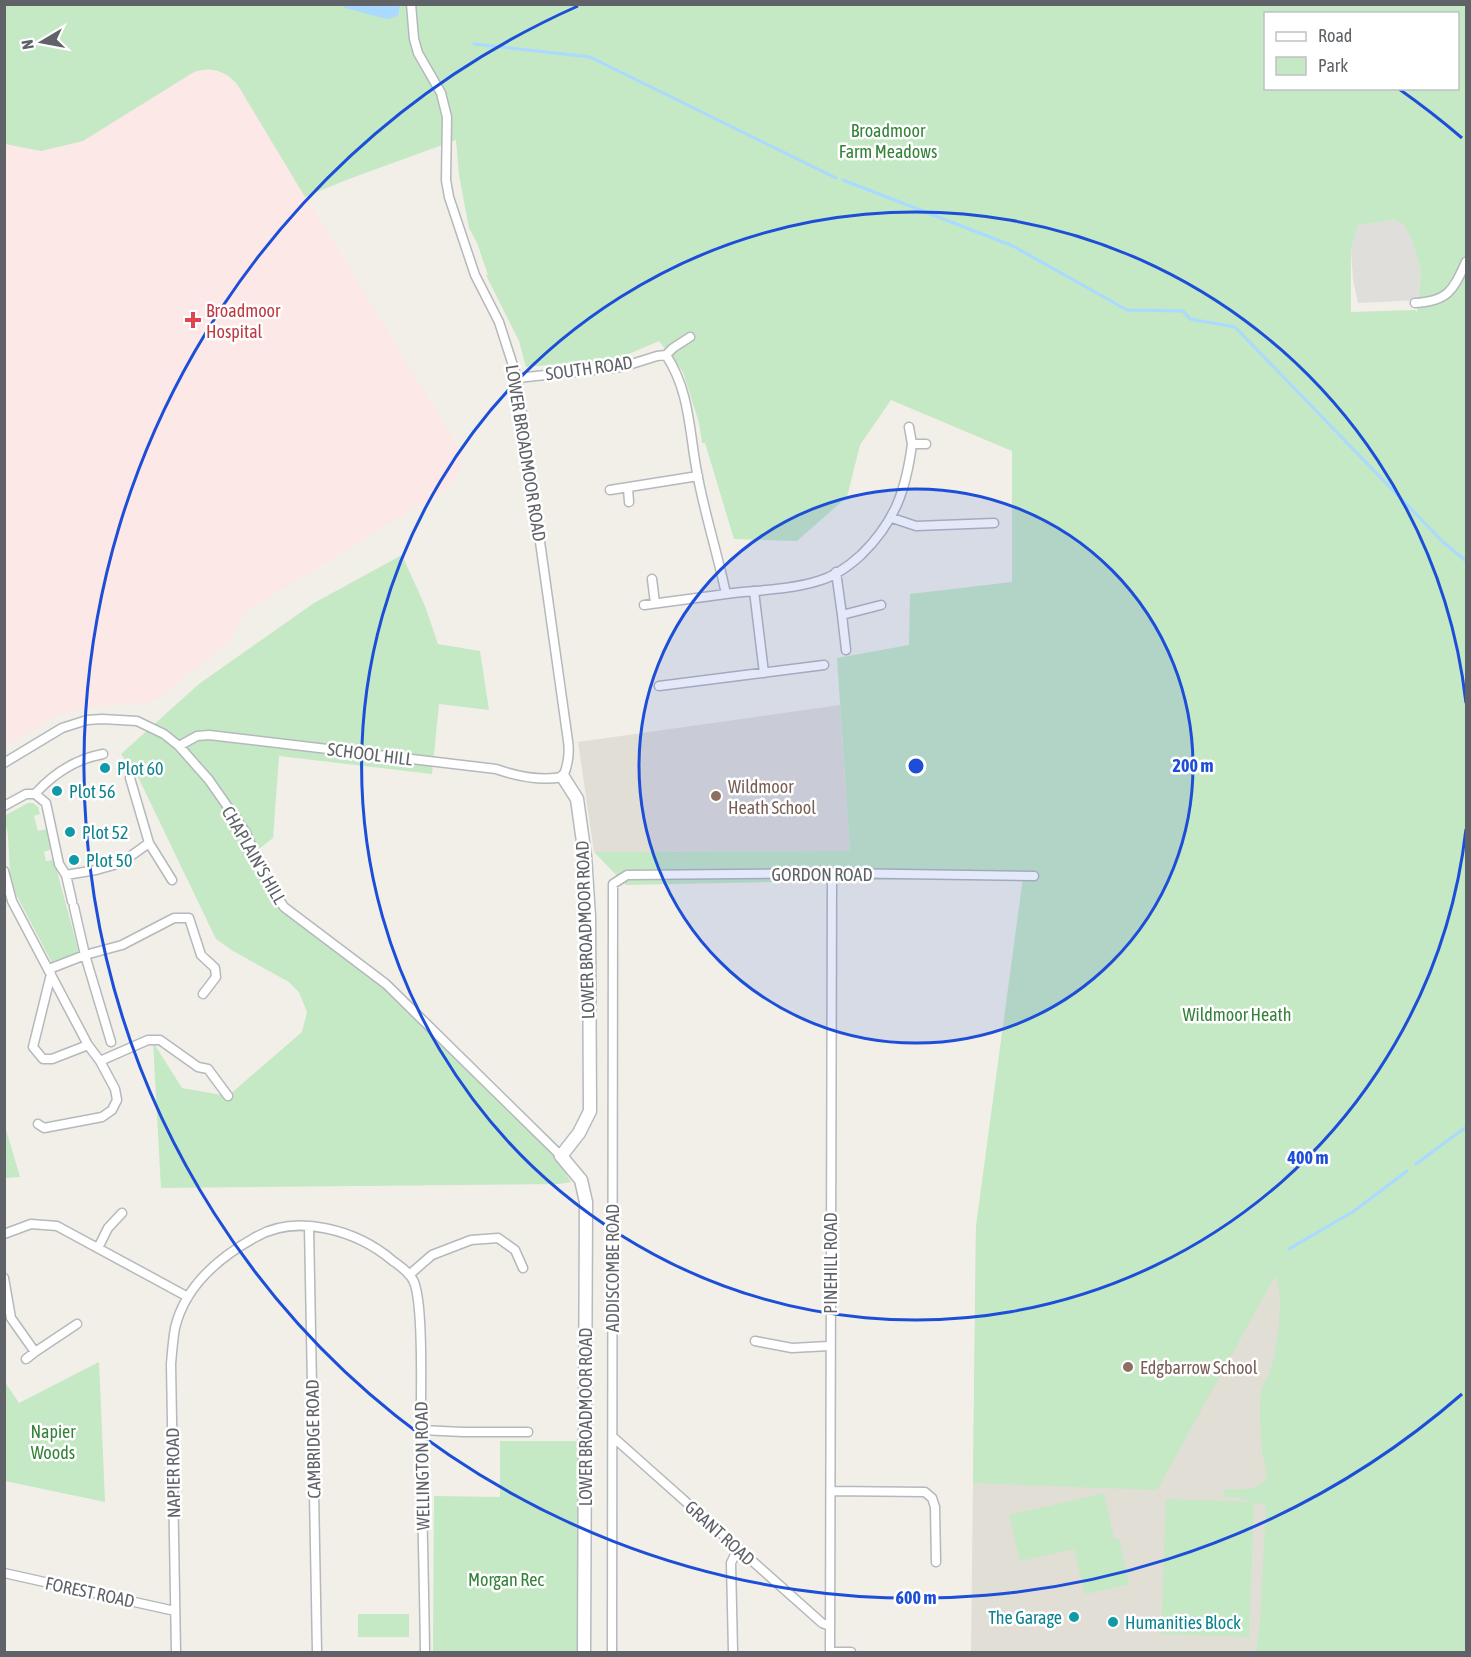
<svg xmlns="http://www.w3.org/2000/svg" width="1471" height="1657" viewBox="0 0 1471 1657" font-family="'Asap Condensed',sans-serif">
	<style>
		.industrial { fill: #e0deda }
		.education { fill: #e1ded6 }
		.medical { fill: #fce8e6 }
		.green { fill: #c5e8c5; fill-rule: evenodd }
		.water { fill: #aadaff }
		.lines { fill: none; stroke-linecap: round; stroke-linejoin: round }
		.stream { stroke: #aadaff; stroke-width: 3 }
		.street-casing { stroke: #b5b8bc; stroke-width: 11 }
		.secondary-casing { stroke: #b6babf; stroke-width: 15 }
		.street { stroke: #fff; stroke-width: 8 }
		.secondary { stroke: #fff; stroke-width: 12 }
		.ring { fill: none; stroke: #1d4ed8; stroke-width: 3 }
		.health-dot { fill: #e0444e; stroke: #fff; stroke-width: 2 }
		.culture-dot { fill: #0f9aa8; stroke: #fff; stroke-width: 2 }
		.education-dot { fill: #8d6e63; stroke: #fff; stroke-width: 2 }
		.labels { text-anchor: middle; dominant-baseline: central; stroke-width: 5; stroke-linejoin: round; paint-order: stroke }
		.park-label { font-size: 18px; fill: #348238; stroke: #fff }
		.health-label { font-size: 18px; fill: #be3a42; stroke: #fff; text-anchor: start }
		.street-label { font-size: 18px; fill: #5f6368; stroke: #fff }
		.culture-label { font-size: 18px; fill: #0d838f; stroke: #fff; text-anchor: start }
		.education-label { font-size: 18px; fill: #785e54; stroke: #fff; text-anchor: start }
		.centre { fill: #1d4ed8; stroke: #fff; stroke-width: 3 }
		.ring-label { font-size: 18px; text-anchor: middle; font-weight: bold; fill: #1d4ed8; stroke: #fff; stroke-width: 5; stroke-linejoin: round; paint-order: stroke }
	</style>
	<rect width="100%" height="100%" fill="#f1efe8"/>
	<path class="industrial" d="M 1394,220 L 1404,225 L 1412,241 L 1421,271 L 1418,300 L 1358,303 L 1353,280 L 1351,249 L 1358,225 Z"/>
	<path class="education" d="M 840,705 L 850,851 L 594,852 L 578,742 Z
		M 976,1226 L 1289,1251 L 1260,1652 L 971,1652 Z"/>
	<path class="medical" d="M 209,69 L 224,72 L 237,84 L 456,443 L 461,460 L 460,469 L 456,478 L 444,490 L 245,612 L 229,642 L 158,699 L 150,702 L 91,707 L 55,716 L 5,747 L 5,144 L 41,151 L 83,141 L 194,72 Z"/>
	<path class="green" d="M 4,5 L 1466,5 L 1466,1652 L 1256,1652 L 1260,1623 L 1266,1505 L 1254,1502 L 1249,1637 L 1161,1634 L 1166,1499 L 1252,1502 L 1236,1497 L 1225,1497 L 1223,1490 C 1235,1488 1259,1492 1265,1479 C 1269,1472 1264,1464 1263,1457 C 1261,1440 1258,1404 1262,1388 C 1264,1382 1269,1377 1270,1371 C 1277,1352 1285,1292 1275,1276 L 1157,1490 L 973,1483 L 976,1226 L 1023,877 L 626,885 L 594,852 L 850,851 L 837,658 L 909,645 L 910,594 L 1012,582 L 1012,451 L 891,400 L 860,445 L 847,497 L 797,541 L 734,539 L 705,443 L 702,443 L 699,423 L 683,372 L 659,341 L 617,359 L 526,367 L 519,341 L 486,275 L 488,275 L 477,243 L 469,228 L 459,175 L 456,140 L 346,180 L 305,197 L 237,84 C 225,71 212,66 194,72 L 83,141 L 41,151 L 5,144 ZM 1266,14 L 1458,14 L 1458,88 L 1266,88 ZM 1394,220 L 1404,225 L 1412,241 L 1421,271 L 1417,312 L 1415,310 L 1351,312 L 1351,249 L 1358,225 Z
		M 402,555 L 425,606 L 438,644 L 480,651 L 489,710 L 439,704 L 432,774 L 279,756 L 273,838 L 255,852 L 284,907 L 386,984 L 432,1028 L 557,1160 L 571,1182 L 559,1184 L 161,1188 L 153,1042 L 182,1088 L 228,1096 L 302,1032 L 307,1012 L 299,992 L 289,982 L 233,951 L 216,939 L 139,779 L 121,754 L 199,684 L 314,603 Z
		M 28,803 L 33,803 L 38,807 L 40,814 L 34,816 L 38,831 L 47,829 L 52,849 L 44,852 L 46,861 L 54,860 L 80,957 L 52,963 L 15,892 L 10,874 L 8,835 L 4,816 Z
		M 5,1126 L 20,1177 L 5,1178 Z
		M 99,1362 L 105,1502 L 5,1481 L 5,1382 L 19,1403 Z
		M 500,1441 L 579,1441 L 578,1652 L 433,1652 L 434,1496 L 500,1497 Z
		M 1104,1493 L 1114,1539 L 1119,1539 L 1129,1584 L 1085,1594 L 1074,1549 L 1020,1561 L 1009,1515 Z
		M 358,1614 L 409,1614 L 409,1637 L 358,1637 Z"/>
	<path class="water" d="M 344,5 L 400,4 L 400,5 L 398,16 L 387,19 L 345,8 Z"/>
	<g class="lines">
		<path class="stream" d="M 474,44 L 590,57 L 836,178
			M 843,180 L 1013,246 L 1127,310 L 1183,311 L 1190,319 L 1235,327 L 1443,542 L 1466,561
			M 1416,1164 L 1466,1127
			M 1289,1249 L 1354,1211 L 1407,1171"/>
		<defs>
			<path id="street" d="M 1415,303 C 1449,301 1453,290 1466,262
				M 666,355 C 689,390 689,427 696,467 C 703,509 717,551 726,594 C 756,590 789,590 818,581 C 833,577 849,566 861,555 C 895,522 906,490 912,444 L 926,444
				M 517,378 L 622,367 L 657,356 L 666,355 L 673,348 L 690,337
				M 909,427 L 912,444
				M 628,488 L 629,502
				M 610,490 L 698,476
				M 892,518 L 916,526 L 994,523
				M 836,572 L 842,615 L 881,605
				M 652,579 L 655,603
				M 754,591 L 764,673
				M 644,605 L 726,594
				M 842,615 L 846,650
				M 659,686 L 824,665
				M 179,746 L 197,736 L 209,735 L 496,769 C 516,776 541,781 563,777 C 568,765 570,754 568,741 L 517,378 L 499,322 L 475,275 L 449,197 L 446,180 L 447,117 L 441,93 L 418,53 L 414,39 L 411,4
				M 4,763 L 62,728 L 87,720 L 102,719 L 137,721 L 164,734 L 179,746 L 209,780 L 246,833 L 265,878 L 284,907 L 386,984 L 561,1156
				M 130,778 L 149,843 L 172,880
				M 35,794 C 53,774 76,759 103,754
				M 4,806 L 26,794 L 35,794 L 46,803 L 59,864 L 66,875 L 96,870 L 121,863 L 149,843
				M 4,871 L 12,901 L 88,1045 L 100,1061 L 148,1040 L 160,1040 L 198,1067 L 208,1069 L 228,1096
				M 66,875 L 72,901
				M 74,907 L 85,955 L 111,1042
				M 49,969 L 85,955 L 122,945 L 174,918 L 189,918 L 201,955 L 215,968 L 216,977 L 203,994
				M 51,974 L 33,1047 L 43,1059 L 52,1059 L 88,1045
				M 38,1124 L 44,1128 L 102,1117 L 112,1110 L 117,1100 L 115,1089 L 100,1061
				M 309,1226 L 317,1652
				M 4,1234 L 31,1224 L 57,1226 L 188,1297
				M 98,1248 L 108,1228 L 122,1213
				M 409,1275 L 432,1255 L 471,1240 L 498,1238 L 515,1250 L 523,1268
				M 4,1278 L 11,1318 L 35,1352 L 77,1324
				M 755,1341 L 792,1348 L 829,1346
				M 26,1359 L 35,1352
				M 421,1430 L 463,1432 L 528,1432
				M 613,1437 L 822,1623 L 830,1626
				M 831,1491 L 925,1492 L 932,1498 L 935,1507 L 936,1562
				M 4,1573 L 175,1611
				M 176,1652 L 171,1364 C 172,1352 173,1339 175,1328 C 185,1286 218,1258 254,1238 C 297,1212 358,1231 393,1261 C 400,1266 409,1272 413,1280 C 423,1298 421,1377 421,1402 C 421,1485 424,1569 425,1652
				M 612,1652 L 613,884 L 627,875 L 832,873 L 1034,876
				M 733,1652 L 731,1563 L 738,1548
				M 830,1652 L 832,873
				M 830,1652 L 851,1652"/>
			<path id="secondary" d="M 563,777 L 577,799 L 585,856 L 589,917 L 590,1111 L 579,1133 L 561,1156 L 581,1180 L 586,1202 L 584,1652"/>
		</defs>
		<use href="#street" class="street-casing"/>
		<use href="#secondary" class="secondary-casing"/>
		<use href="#street" class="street"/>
		<use href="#secondary" class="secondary"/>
	</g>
	<circle cx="916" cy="766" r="277" fill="#1d4ed8" fill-opacity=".12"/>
	<g class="ring">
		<circle cx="916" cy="766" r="277"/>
		<path d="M1466 829A554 554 0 1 1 1466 703"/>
		<path d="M1462 1394A832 832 0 1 1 578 6M1399 89A832 832 0 0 1 1462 138"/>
	</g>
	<path class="health-dot" d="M190 311h6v6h6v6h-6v6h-6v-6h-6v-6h6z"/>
	<g class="culture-dot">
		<circle cx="105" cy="768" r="6"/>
		<circle cx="57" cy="791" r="6"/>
		<circle cx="70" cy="832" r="6"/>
		<circle cx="74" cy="860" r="6"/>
		<circle cx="1074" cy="1617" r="6"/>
		<circle cx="1113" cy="1622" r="6"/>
	</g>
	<g class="education-dot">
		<circle cx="716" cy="796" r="6"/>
		<circle cx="1128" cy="1367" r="6"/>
	</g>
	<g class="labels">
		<g class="park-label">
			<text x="888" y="130">Broadmoor<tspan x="888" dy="21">Farm Meadows</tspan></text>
			<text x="1237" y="1014">Wildmoor Heath</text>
			<text x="53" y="1431">Napier<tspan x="53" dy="21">Woods</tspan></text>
			<text x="506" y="1579">Morgan Rec</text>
		</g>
		<g class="health-label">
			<text x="206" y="310">Broadmoor<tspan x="206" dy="21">Hospital</tspan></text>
		</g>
		<g class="street-label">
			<text transform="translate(589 368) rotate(-8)">SOUTH ROAD</text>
			<text transform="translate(526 453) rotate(81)">LOWER BROADMOOR ROAD</text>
			<text transform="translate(370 754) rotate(7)">SCHOOL HILL</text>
			<text transform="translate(254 855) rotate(60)">CHAPLAIN'S HILL</text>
			<text x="822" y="874">GORDON ROAD</text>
			<text transform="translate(585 930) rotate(-92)">LOWER BROADMOOR ROAD</text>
			<text transform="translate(830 1263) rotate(-90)">PINEHILL ROAD</text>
			<text transform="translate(612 1268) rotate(-90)">ADDISCOMBE ROAD</text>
			<text transform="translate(585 1417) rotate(-90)">LOWER BROADMOOR ROAD</text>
			<text transform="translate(313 1439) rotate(-91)">CAMBRIDGE ROAD</text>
			<text transform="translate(422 1466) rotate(-91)">WELLINGTON ROAD</text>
			<text transform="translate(173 1473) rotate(-91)">NAPIER ROAD</text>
			<text transform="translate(720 1533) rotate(42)">GRANT ROAD</text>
			<text transform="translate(90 1592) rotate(12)">FOREST ROAD</text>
		</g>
		<g class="culture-label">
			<text x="117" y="768">Plot 60</text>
			<text x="69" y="791">Plot 56</text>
			<text x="82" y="832">Plot 52</text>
			<text x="86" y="860">Plot 50</text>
			<text x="1062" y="1617" text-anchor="end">The Garage</text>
			<text x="1125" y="1622">Humanities Block</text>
		</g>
		<g class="education-label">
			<text x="728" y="786">Wildmoor<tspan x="728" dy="21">Heath School</tspan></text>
			<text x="1140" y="1367">Edgbarrow School</text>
		</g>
	</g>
	<circle cx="916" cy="766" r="9" class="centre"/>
	<g class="ring-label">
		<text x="1193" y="772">200 m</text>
		<text x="1308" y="1164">400 m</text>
		<text x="916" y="1604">600 m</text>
	</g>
	<rect width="1471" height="1657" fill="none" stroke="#5f6368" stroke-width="12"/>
	<rect x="1264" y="12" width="195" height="78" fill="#ffffff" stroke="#bfc1c3" stroke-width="1.5"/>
	<rect x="1276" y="32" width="30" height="9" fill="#ffffff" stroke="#bfc1c3" stroke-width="1.5"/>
	<text x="1318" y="42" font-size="18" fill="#5f6368">Road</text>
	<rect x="1276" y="57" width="30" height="18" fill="#c5e8c5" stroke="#bfc1c3" stroke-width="1.5"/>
	<text x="1318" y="72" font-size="18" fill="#5f6368">Park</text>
	<g transform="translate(42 42) rotate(260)" stroke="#ffffff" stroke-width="4.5" paint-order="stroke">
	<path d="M0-4.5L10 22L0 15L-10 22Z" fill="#5f6368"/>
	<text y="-9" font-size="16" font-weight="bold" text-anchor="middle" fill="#5f6368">N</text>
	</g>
</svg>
